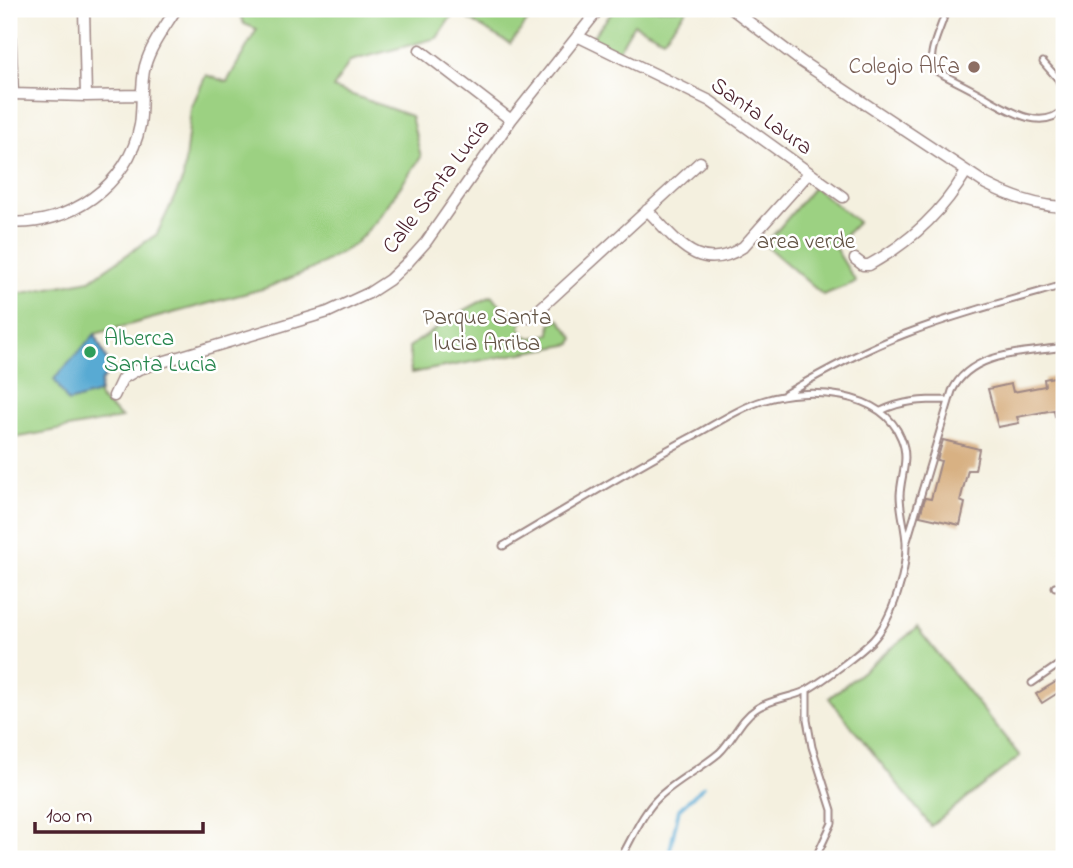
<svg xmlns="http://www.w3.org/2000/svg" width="1073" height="868" viewBox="0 0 1073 868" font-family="'Indie Flower',sans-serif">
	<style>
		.green { fill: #9cd182; stroke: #737856; stroke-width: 2 }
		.water { fill: #58aad3; stroke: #51647f; stroke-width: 2 }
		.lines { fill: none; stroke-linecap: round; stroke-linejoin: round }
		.stream { stroke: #58aad3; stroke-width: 3.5 }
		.building { fill: #d8b183 }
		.lane-casing { stroke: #9f8885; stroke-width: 9 }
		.street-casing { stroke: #9f8885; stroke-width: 13 }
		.lane { stroke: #fff; stroke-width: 5 }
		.street { stroke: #fff; stroke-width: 10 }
		.education-dot { fill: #8d6e63; stroke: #fff; stroke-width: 2.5 }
		.leisure-dot { fill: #2e9e5b; stroke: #fff; stroke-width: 2.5 }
		.labels { text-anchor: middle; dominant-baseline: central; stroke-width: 5; stroke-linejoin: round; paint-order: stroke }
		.education-label { font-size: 23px; fill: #785e54; stroke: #fff; text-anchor: end }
		.street-label { font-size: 23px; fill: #4a1f2b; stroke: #fff }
		.park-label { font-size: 23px; fill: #635445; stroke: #fff }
		.leisure-label { font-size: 23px; fill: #27864d; stroke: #fff; text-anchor: start }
	</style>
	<rect width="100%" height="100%" fill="#fff"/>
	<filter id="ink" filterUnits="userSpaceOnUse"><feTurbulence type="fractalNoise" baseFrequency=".0143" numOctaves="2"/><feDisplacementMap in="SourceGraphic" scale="14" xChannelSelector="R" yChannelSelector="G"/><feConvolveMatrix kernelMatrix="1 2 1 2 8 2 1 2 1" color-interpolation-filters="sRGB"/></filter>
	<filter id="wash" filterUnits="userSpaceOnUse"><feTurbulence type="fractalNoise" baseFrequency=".00686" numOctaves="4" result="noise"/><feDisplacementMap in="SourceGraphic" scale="28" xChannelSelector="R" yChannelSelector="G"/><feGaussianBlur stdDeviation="1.57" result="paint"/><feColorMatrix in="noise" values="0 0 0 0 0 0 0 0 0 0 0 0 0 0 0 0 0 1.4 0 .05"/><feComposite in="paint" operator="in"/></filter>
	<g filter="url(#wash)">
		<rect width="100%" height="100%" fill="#f4f0df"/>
		<path class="green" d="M 238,9 L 328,9 L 336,11 L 366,9 L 537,9 L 510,44 L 455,11 L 437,38 L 350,61 L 333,88 L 411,116 L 421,157 L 377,220 L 354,245 L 310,270 L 266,288 L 95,334 L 111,370 L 101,381 L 99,398 L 122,418 L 9,439 L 9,292 L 23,293 L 90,280 L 157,234 L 183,179 L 191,108 L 206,75 L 227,82 L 257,29 L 244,24 Z
			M 615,9 L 687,9 L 663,39 L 634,24 L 617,53 L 591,38 Z
			M 814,187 L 858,222 L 834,246 L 856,282 L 823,295 L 765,245 Z
			M 491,296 L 515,318 L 523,319 L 520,327 L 524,335 L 532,338 L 550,334 L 551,323 L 559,319 L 574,338 L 572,344 L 411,373 L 409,347 L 459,313 Z
			M 917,628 L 1020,756 L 931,826 L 829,698 Z"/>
		<path class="water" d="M 95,334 L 111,370 L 101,381 L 99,393 L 68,402 L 54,379 Z"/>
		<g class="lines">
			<path class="stream" d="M 668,859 L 679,809 L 704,786"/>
		</g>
		<g id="blocks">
			<path class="building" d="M 1064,375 L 1064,414 L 1055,416 L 1054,410 L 1017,417 L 1019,423 L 998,427 L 988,389 L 1011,384 L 1013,392 L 1045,386 L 1044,379 Z
				M 943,440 L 979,449 L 975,470 L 968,470 L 960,501 L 965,503 L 960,525 L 920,516 L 925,498 L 931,499 L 941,461 L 937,460 Z
				M 1064,677 L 1064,689 L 1042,703 L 1036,694 Z"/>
		</g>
	</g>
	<g filter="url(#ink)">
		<use href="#blocks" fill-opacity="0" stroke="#9f8885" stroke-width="2"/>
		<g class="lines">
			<defs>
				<path id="lane" d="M 946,9 C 943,27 923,56 936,71 C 951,79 966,86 980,94 C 1004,107 1040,134 1064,109
					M 1043,62 L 1058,79 L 1064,92
					M 785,394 C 824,371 863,350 905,334 C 957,314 1011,300 1064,285
					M 881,411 C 903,400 924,400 949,400
					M 907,541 L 952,391 C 971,351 1025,353 1064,347
					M 503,546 C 566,509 629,470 695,435 C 717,423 741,407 765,400 C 807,387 882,390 901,438 C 910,459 901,474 900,495 C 900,511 905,526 906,542 C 907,571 893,618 873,640 C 860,653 822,682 805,691 C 790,698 770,699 756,709 C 740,719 733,740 719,753 C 700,769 677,780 659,797 C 642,813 632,839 620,859
					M 1055,587 L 1064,585
					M 1032,683 L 1064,661
					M 807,690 L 807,720 L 812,747 L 832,810 L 832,823 L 815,859"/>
				<path id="street" d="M 9,9 L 13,94 L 86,96 L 140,95
					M 84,9 L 86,96
					M 732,9 L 802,62 L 986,184 C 1011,197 1036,206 1064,207
					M 579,37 L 710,101 L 843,197
					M 420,50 L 511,120
					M 647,210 C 677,240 699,276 743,247 L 809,173
					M 9,222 C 68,227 129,185 140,125 C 143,105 140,86 145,66 C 151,45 165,27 176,9
					M 855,259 L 863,265 L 869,265 C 909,243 943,211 966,172
					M 530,318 L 700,162
					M 114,396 L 122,379 L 139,369 L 328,312 L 369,293 L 389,280 L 409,261 L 426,242 L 511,120 L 599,9"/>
			</defs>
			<use href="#lane" class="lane-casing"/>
			<use href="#street" class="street-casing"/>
			<use href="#lane" class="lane"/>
			<use href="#street" class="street"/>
		</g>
	</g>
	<circle class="education-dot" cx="974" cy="67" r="7"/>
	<circle class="leisure-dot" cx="90" cy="352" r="7"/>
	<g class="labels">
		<g class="education-label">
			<text x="960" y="67">Colegio Alfa</text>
		</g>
		<g class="street-label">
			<text transform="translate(761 117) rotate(35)">Santa Laura</text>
			<text transform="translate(437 187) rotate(-53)">Calle Santa Lucía</text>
		</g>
		<g class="park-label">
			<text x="806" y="242">area verde</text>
			<text x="487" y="318">Parque Santa<tspan x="487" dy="26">lucia Arriba</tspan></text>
		</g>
		<g class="leisure-label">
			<text x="104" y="339">Alberca<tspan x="104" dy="26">Santa Lucia</tspan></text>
		</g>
	</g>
	<rect width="1073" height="868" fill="none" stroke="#fff" stroke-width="35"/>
	<path d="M35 822v10h168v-10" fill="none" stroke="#4a1f2b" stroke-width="3.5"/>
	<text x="46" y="822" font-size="21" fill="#4a1f2b" stroke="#ffffff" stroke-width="5" paint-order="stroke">100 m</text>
</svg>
